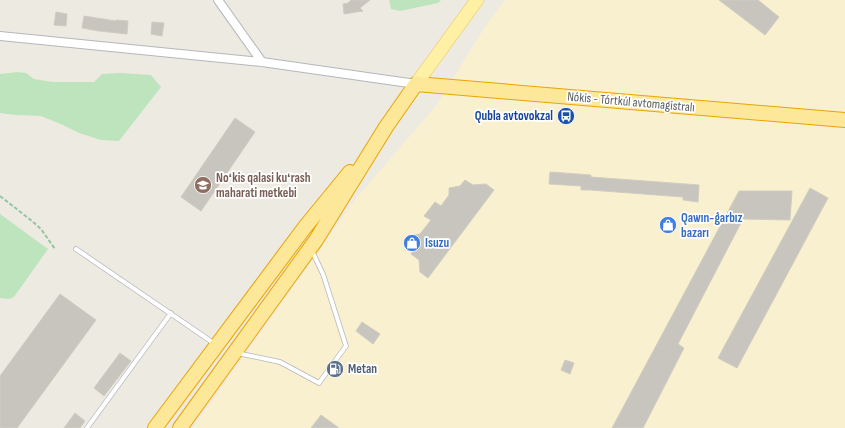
<svg xmlns="http://www.w3.org/2000/svg" width="845" height="428" viewBox="0 0 845 428" font-family="'Sofia Sans Condensed',sans-serif">
	<style>
		.green { fill: #bee4be }
		.sand { fill: #f9f0d0 }
		.building { fill: #c8c5bf; stroke: #d1ccc0 }
		.lines { fill: none; stroke-linecap: round; stroke-linejoin: round }
		.service-casing { stroke: #b4b7bc; stroke-width: 5.5 }
		.minor-casing { stroke: #b4b7bc; stroke-width: 10 }
		.primary-casing { stroke: #efc558; stroke-width: 14 }
		.trunk-casing { stroke: #eba303; stroke-width: 16 }
		.path { stroke: #97c5a4; stroke-width: 2; stroke-dasharray: 4 2; stroke-linecap: butt }
		.service { stroke: #fff; stroke-width: 4 }
		.minor { stroke: #fff; stroke-width: 8 }
		.primary { stroke: #fef0a5; stroke-width: 13 }
		.trunk { stroke: #fce898; stroke-width: 14 }
		.labels { text-anchor: middle; dominant-baseline: central; stroke-width: 3.5; stroke-linejoin: round; paint-order: stroke }
		.street-label { font-size: 13px; fill: #5a5e62; stroke: #fff }
		.transit-label { font-size: 13px; font-weight: bold; fill: #164399; stroke: #fff; text-anchor: end }
		.education-label { font-size: 13px; font-weight: bold; fill: #785e54; stroke: #fff; text-anchor: start }
		.shop-label { font-size: 13px; font-weight: bold; fill: #366cbe; stroke: #fff; text-anchor: start }
		.service-label { font-size: 13px; font-weight: bold; fill: #4e5e75; stroke: #fff; text-anchor: start }
	</style>
	<rect width="100%" height="100%" fill="#edeae1"/>
	<path class="green" d="M 389,0 L 441,0 L 438,3 L 400,11 L 391,9 Z
		M 17,72 L 26,73 L 34,79 L 53,82 L 94,82 L 102,74 L 120,73 L 151,75 L 161,87 L 119,141 L 101,140 L 79,133 L 63,125 L 41,116 L 16,115 L 0,113 L 0,74 Z
		M 0,214 L 48,249 L 14,297 L 9,299 L 0,298 Z"/>
	<path class="sand" d="M 505,0 L 845,0 L 845,428 L 193,428 L 357,197 L 436,106 L 483,30 Z"/>
	<path class="building" d="M 351,0 L 370,0 L 360,8 L 363,11 L 344,14 L 343,4 L 348,3 Z
		M 719,0 L 758,0 L 779,17 L 765,35 Z
		M 56,12 L 67,14 L 66,26 L 54,25 Z
		M 84,16 L 116,21 L 116,20 L 128,21 L 127,34 L 99,31 L 82,28 Z
		M 152,22 L 164,23 L 162,36 L 151,34 Z
		M 235,118 L 255,132 L 201,211 L 181,197 Z
		M 550,172 L 591,175 L 591,177 L 699,185 L 698,202 L 683,200 L 683,197 L 590,190 L 581,190 L 581,186 L 549,184 Z
		M 465,180 L 473,185 L 486,184 L 494,190 L 428,278 L 420,272 L 419,260 L 411,254 L 415,248 L 414,235 L 420,234 L 431,220 L 424,216 L 435,202 L 441,206 L 449,195 L 449,188 L 460,186 Z
		M 810,188 L 828,198 L 737,368 L 718,358 Z
		M 739,191 L 792,191 L 790,220 L 743,219 L 678,344 L 684,348 L 643,428 L 612,428 Z
		M 60,294 L 96,320 L 17,428 L 0,428 L 0,376 Z
		M 362,322 L 380,334 L 373,344 L 356,331 Z
		M 120,353 L 131,361 L 104,396 L 94,388 Z
		M 565,360 L 574,363 L 570,374 L 561,370 Z
		M 75,413 L 85,421 L 80,428 L 64,428 Z
		M 321,415 L 339,428 L 311,428 Z"/>
	<g class="lines">
		<defs>
			<path id="service" d="M 76,249 L 215,344
				M 237,353 L 280,362 L 319,383 L 346,346 L 323,274 L 312,251
				M 87,428 L 171,313"/>
			<path id="minor" d="M 218,0 L 262,62
				M 0,36 L 262,62 L 416,84"/>
			<path id="primary" d="M 416,84 L 477,0"/>
			<path id="trunk" d="M 155,428 L 305,227 L 350,172
				M 180,428 L 316,240 L 386,127 L 416,84 L 845,120"/>
		</defs>
		<use href="#service" class="service-casing"/>
		<use href="#minor" class="minor-casing"/>
		<use href="#primary" class="primary-casing"/>
		<use href="#trunk" class="trunk-casing"/>
		<path class="path" d="M 0,196 L 32,221 L 41,229 L 55,249"/>
		<use href="#service" class="service"/>
		<use href="#minor" class="minor"/>
		<use href="#primary" class="primary"/>
		<use href="#trunk" class="trunk"/>
	</g>
	<defs>
		<symbol id="bus-disc" viewBox="-11 -11 22 22"><circle r="9.5" fill="#1a4fb4" stroke="#fff"/><path d="M-5-6H5V4H4V6H2V4H-2V6H-4V4H-5ZM-3.5-4V0h7V-4ZM-3.5 1.2v1.5H-2V1.2ZM2 1.2v1.5H3.5V1.2Z" fill="#fff"/></symbol>
		<symbol id="school-disc" viewBox="-11 -11 22 22"><circle r="9.5" fill="#8d6e63" stroke="#fff"/><path d="M0-5L7-2L0 1L-7-2ZM-4 1L0 2.5L4 1V4Q0 6-4 4Z" fill="#fff"/></symbol>
		<symbol id="shop-disc" viewBox="-11 -11 22 22"><circle r="9.5" fill="#3f7fe0" stroke="#fff"/><path d="M-5-2.5h2.3a2.7 3.5 0 0 1 5.4 0H5L5.5 6h-11ZM-1.5-2.5h3a1.5 2.3 0 0 0-3 0Z" fill="#fff"/></symbol>
		<symbol id="fuel-disc" viewBox="-11 -11 22 22"><circle r="9.5" fill="#5c6f8a" stroke="#fff"/><path d="M-5.5-6h7V0h2V4h1.3V-2.5L3-4.5l.8-.8L6-3V5H2.5V1h-1V6h-7ZM-4.2-4.7v3.2H.2V-4.7Z" fill="#fff"/></symbol>
	</defs>
	<g fill-rule="evenodd">
		<use href="#bus-disc" x="556" y="106" width="20" height="20"/>
		<use href="#school-disc" x="193" y="175" width="20" height="20"/>
		<use href="#shop-disc" x="658" y="215" width="20" height="20"/>
		<use href="#shop-disc" x="402" y="233" width="20" height="20"/>
		<use href="#fuel-disc" x="325" y="359" width="20" height="20"/>
	</g>
	<g class="labels">
		<g class="street-label">
			<text transform="translate(631 102) rotate(5)">Nókis - Tórtkúl avtomagistralı</text>
		</g>
		<g class="transit-label">
			<text x="553" y="116">Qubla avtovokzal</text>
		</g>
		<g class="education-label">
			<text x="216" y="178">Noʻkis qalasi kuʻrash<tspan x="216" dy="15">maharati metkebi</tspan></text>
		</g>
		<g class="shop-label">
			<text x="681" y="218">Qawın-ǵarbız<tspan x="681" dy="15">bazarı</tspan></text>
			<text x="425" y="243">Isuzu</text>
		</g>
		<g class="service-label">
			<text x="348" y="369">Metan</text>
		</g>
	</g>
</svg>
